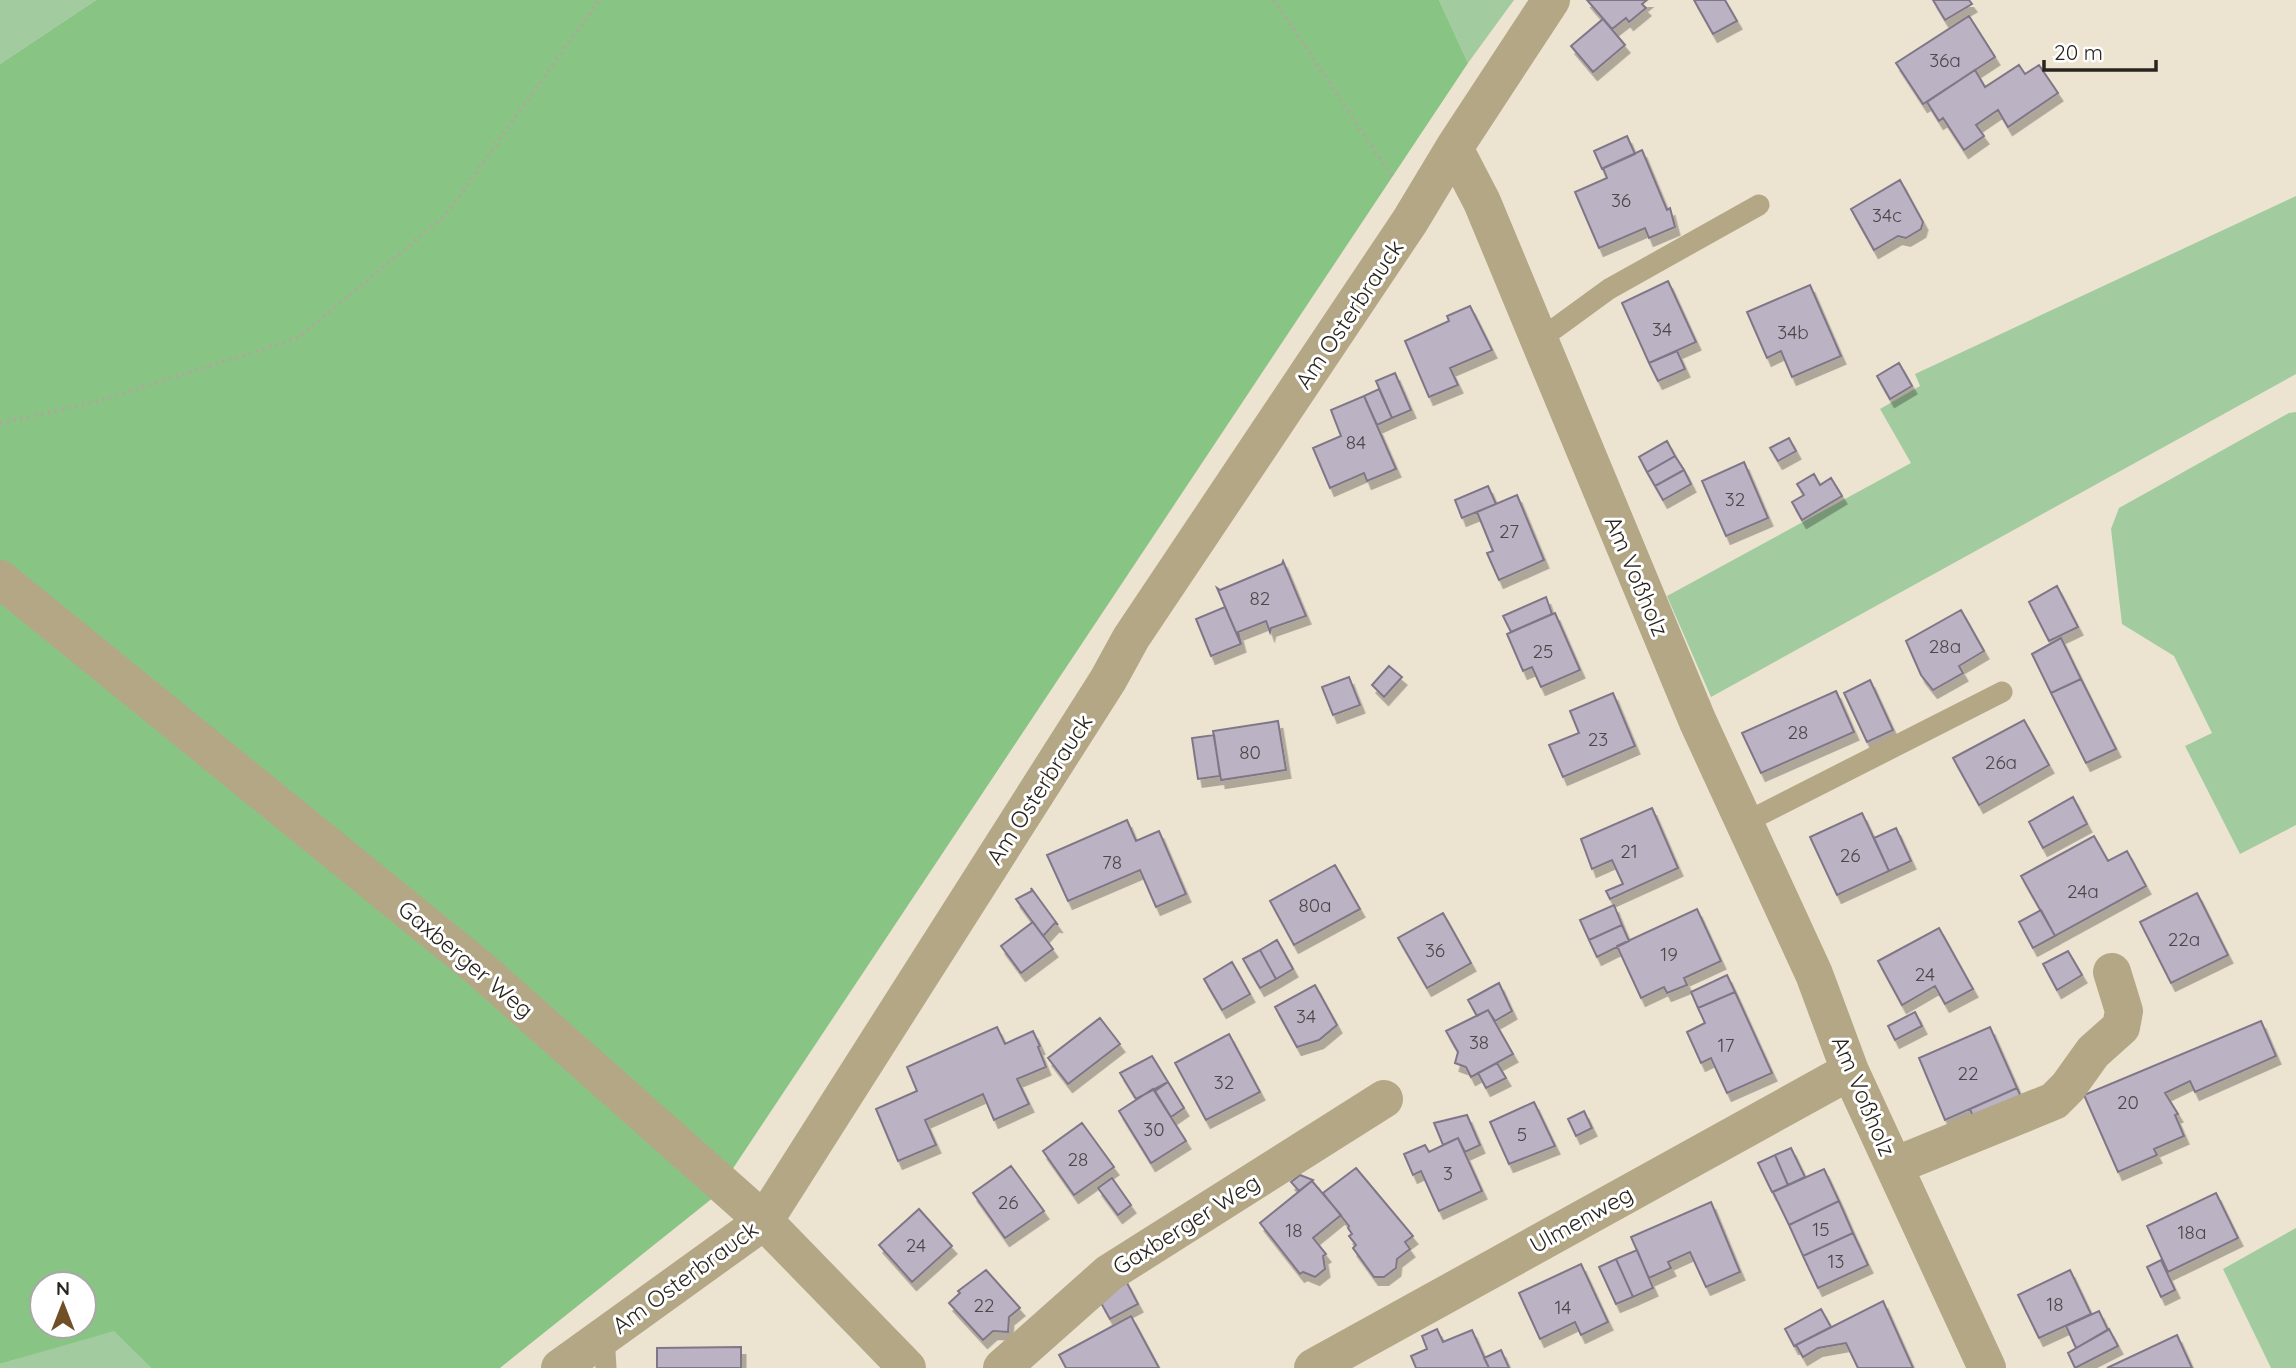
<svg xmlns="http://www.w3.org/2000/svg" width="2296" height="1368" viewBox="0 0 2296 1368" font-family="Quicksand,sans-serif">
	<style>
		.green { fill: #a2cca0 }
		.forest { fill: #88c585; fill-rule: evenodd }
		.building { fill: #bbb2c4; stroke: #7f7787; stroke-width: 2; filter: url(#shadow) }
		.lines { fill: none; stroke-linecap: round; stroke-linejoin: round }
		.path { stroke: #afa799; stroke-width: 4.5; stroke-dasharray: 2 5; stroke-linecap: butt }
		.lane { stroke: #b3a785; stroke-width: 21 }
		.street { stroke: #b3a785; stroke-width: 38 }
		.labels { text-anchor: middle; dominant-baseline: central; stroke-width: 6; stroke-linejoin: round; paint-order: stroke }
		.number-label { font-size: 19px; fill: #4d4848 }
		.street-label { font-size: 23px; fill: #28241e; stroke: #fff }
	</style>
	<defs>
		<filter id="shadow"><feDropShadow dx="4.5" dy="8" stdDeviation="0" flood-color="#0004"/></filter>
	</defs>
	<rect width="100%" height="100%" fill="#ede3d1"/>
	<path class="green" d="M 0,0 L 96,0 L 0,64 Z
		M 1439,0 L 1514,0 L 1468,63 Z
		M 2296,196 L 2296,374 L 1711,697 L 1667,596 L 1911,463 L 1880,409 L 1920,386 L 1915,374 Z
		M 2296,412 L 2296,825 L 2240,854 L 2185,746 L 2212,733 L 2174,656 L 2122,624 L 2111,529 L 2119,508 L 2289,413 Z
		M 2296,1228 L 2296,1368 L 2271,1368 L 2223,1269 Z
		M 114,1330 L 151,1368 L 0,1368 L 0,1364 Z"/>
	<path class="forest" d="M 96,0 L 1439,0 L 1468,63 L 714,1197 L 500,1368 L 151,1368 L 114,1331 L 0,1364 L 0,64 ZM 42,1284 L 84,1284 L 84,1326 L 42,1326 Z"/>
	<path class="building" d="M 1587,0 L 1647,0 L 1642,4 L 1646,8 L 1629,22 L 1626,18 L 1612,29 Z
		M 1694,0 L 1725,0 L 1737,21 L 1713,34 Z
		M 1933,0 L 1969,0 L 1972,4 L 1945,20 Z
		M 1969,16 L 1995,57 L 1923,104 L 1896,63 Z
		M 1603,19 L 1625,45 L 1593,72 L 1571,46 Z
		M 2019,65 L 2025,74 L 2039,65 L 2058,93 L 2008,127 L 1998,110 L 1976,125 L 1984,136 L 1964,150 L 1943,118 L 1939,121 L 1927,102 L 1975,70 L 1985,87 Z
		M 1627,136 L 1635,154 L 1602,169 L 1594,151 Z
		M 1642,150 L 1667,210 L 1670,208 L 1675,227 L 1649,238 L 1645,228 L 1599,248 L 1575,192 L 1607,178 L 1603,168 Z
		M 1900,180 L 1923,222 L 1921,229 L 1906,238 L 1898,236 L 1874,250 L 1851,209 Z
		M 1668,281 L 1696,342 L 1649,363 L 1622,303 Z
		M 1810,285 L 1841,356 L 1792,377 L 1781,351 L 1767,358 L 1747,312 Z
		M 1470,306 L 1492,350 L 1450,368 L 1458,385 L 1429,397 L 1405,341 L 1449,321 L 1447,316 Z
		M 1677,351 L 1685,369 L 1658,381 L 1649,363 Z
		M 1899,363 L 1912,386 L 1890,399 L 1877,376 Z
		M 1395,373 L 1411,410 L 1392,418 L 1376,381 Z
		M 1379,389 L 1392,418 L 1377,425 L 1364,396 Z
		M 1364,396 L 1396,469 L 1367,481 L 1364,473 L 1330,488 L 1313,448 L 1341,436 L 1331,410 Z
		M 1789,438 L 1796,451 L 1778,461 L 1770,448 Z
		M 1667,441 L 1675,456 L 1647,472 L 1639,457 Z
		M 1675,456 L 1684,470 L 1655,486 L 1647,472 Z
		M 1744,462 L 1768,518 L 1726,536 L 1702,481 Z
		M 1684,470 L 1691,484 L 1663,500 L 1655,486 Z
		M 1814,474 L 1820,485 L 1831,478 L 1842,496 L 1802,520 L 1792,502 L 1804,495 L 1797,484 Z
		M 1488,486 L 1496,504 L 1462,518 L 1455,500 Z
		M 1517,495 L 1544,560 L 1499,580 L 1487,553 L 1493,551 L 1477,512 Z
		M 1283,561 L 1306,616 L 1271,628 L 1270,632 L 1266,621 L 1238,632 L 1241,644 L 1217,588 L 1220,590 L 1282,564 Z
		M 2057,586 L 2078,627 L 2049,641 L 2029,602 Z
		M 1546,597 L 1552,614 L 1511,632 L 1503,616 Z
		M 1225,607 L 1241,644 L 1211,656 L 1196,619 Z
		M 1961,610 L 1984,651 L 1959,666 L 1963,673 L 1933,690 L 1921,675 L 1906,641 Z
		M 1555,613 L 1580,670 L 1541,687 L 1532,667 L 1523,671 L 1507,634 Z
		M 2061,638 L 2081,679 L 2051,693 L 2032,654 Z
		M 1389,666 L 1402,677 L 1384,697 L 1372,685 Z
		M 1349,677 L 1360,705 L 1333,715 L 1322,687 Z
		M 2081,679 L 2116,749 L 2086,763 L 2051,693 Z
		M 1870,680 L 1893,730 L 1867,742 L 1844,693 Z
		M 1836,691 L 1854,732 L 1761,773 L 1742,733 Z
		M 1613,693 L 1635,746 L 1563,777 L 1549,745 L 1579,733 L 1570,711 Z
		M 2024,720 L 2049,765 L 1979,805 L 1953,758 Z
		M 1278,721 L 1286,770 L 1221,780 L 1213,731 Z
		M 1214,735 L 1220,776 L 1198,779 L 1192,738 Z
		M 2073,797 L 2087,824 L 2043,848 L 2029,822 Z
		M 1652,808 L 1678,868 L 1610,899 L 1606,891 L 1623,884 L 1612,860 L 1592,869 L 1581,839 Z
		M 1862,813 L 1889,871 L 1837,895 L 1810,837 Z
		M 1127,820 L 1136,841 L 1159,831 L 1186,894 L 1156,907 L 1140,870 L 1068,901 L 1047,855 Z
		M 1896,828 L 1911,861 L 1889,871 L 1874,838 Z
		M 2094,836 L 2108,861 L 2127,851 L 2146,886 L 2055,936 L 2021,876 Z
		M 1335,865 L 1360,909 L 1294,945 L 1270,901 Z
		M 1031,888 L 1058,925 L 1055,923 L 1043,936 L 1016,899 L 1032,891 Z
		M 2197,893 L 2228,955 L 2171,983 L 2140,922 Z
		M 1614,905 L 1622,925 L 1589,940 L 1580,920 Z
		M 1697,909 L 1721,961 L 1684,978 L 1687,985 L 1667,993 L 1664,987 L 1641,998 L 1617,946 Z
		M 2041,910 L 2055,936 L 2033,948 L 2019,922 Z
		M 1443,913 L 1471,963 L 1427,988 L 1398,938 Z
		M 1033,922 L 1053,949 L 1021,973 L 1001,946 Z
		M 1622,925 L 1629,941 L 1597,957 L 1589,940 Z
		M 1939,928 L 1973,989 L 1945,1004 L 1935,986 L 1902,1005 L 1878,961 Z
		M 1277,940 L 1293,969 L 1276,979 L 1260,950 Z
		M 1260,950 L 1276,979 L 1260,988 L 1243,959 Z
		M 2068,951 L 2082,975 L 2057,990 L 2043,964 Z
		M 1232,962 L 1250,994 L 1222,1010 L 1204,979 Z
		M 1727,975 L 1735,992 L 1698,1008 L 1691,992 Z
		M 1499,983 L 1512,1011 L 1495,1021 L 1488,1010 L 1477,1016 L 1468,1000 Z
		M 1315,985 L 1337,1025 L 1319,1040 L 1297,1047 L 1275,1007 Z
		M 1735,992 L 1772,1073 L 1727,1093 L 1711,1058 L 1701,1063 L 1687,1032 L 1705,1023 L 1698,1008 Z
		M 1488,1010 L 1513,1054 L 1471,1077 L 1466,1067 L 1455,1063 L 1458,1052 L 1446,1031 Z
		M 1915,1012 L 1922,1026 L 1895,1040 L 1888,1026 Z
		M 1100,1018 L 1120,1044 L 1068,1084 L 1048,1058 Z
		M 2261,1021 L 2276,1056 L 2195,1092 L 2190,1081 L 2165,1093 L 2178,1114 L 2175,1115 L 2184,1136 L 2154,1149 L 2157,1155 L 2118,1172 L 2084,1095 Z
		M 997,1027 L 1005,1044 L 1033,1031 L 1040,1046 L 1038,1047 L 1046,1067 L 1017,1079 L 1029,1104 L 994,1120 L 983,1094 L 925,1120 L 936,1145 L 898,1161 L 876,1109 L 917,1091 L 907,1067 Z
		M 1990,1027 L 2017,1088 L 1945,1120 L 1919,1058 Z
		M 1229,1034 L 1260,1092 L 1206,1120 L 1175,1063 Z
		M 1152,1056 L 1168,1082 L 1136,1099 L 1120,1073 Z
		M 1497,1063 L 1506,1078 L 1486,1088 L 1478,1073 Z
		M 1168,1082 L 1184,1108 L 1171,1117 L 1155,1091 Z
		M 2017,1088 L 2024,1104 L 1976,1124 L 1970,1109 Z
		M 1153,1089 L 1186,1141 L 1151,1163 L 1119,1111 Z
		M 1534,1102 L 1555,1146 L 1509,1164 L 1490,1122 Z
		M 1584,1111 L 1592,1128 L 1576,1136 L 1568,1119 Z
		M 1467,1115 L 1480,1145 L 1465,1152 L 1458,1138 L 1443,1145 L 1434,1123 Z
		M 1082,1123 L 1114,1167 L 1074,1195 L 1043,1151 Z
		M 1458,1138 L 1482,1191 L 1439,1211 L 1421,1171 L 1413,1175 L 1404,1154 L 1425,1145 L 1429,1152 Z
		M 1791,1148 L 1805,1177 L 1788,1185 L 1775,1155 Z
		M 1775,1155 L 1788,1185 L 1772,1192 L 1758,1163 Z
		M 1011,1166 L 1044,1211 L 1005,1238 L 973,1193 Z
		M 1356,1168 L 1413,1236 L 1405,1242 L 1410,1249 L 1397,1259 L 1396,1268 L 1384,1277 L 1374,1277 L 1353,1248 L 1356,1245 L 1349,1236 L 1352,1234 L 1348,1228 L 1349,1226 L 1323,1193 Z
		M 1824,1169 L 1839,1201 L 1789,1225 L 1773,1192 Z
		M 1300,1175 L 1313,1180 L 1299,1191 L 1291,1182 Z
		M 1112,1178 L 1131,1205 L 1118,1215 L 1098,1188 Z
		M 1312,1181 L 1341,1215 L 1313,1238 L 1326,1254 L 1323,1256 L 1325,1269 L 1315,1277 L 1303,1272 L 1300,1274 L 1260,1223 Z
		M 2216,1193 L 2238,1238 L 2168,1272 L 2147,1226 Z
		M 1839,1201 L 1853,1233 L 1803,1256 L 1789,1225 Z
		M 1711,1202 L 1740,1272 L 1706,1287 L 1690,1252 L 1668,1262 L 1671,1268 L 1649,1278 L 1631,1237 Z
		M 919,1209 L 952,1246 L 912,1282 L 879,1245 Z
		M 1853,1233 L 1868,1265 L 1818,1288 L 1803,1256 Z
		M 1637,1250 L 1653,1288 L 1633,1297 L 1616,1259 Z
		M 1616,1259 L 1633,1297 L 1616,1304 L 1599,1267 Z
		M 2161,1260 L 2175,1290 L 2161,1297 L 2147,1267 Z
		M 1581,1264 L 1608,1322 L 1581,1335 L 1575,1322 L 1540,1339 L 1519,1293 Z
		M 986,1270 L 1020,1308 L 1009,1317 L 1008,1332 L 993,1331 L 983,1340 L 949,1303 L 960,1293 L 958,1291 Z
		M 2070,1270 L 2091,1314 L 2039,1338 L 2018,1295 Z
		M 1126,1281 L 1138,1304 L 1110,1319 L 1101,1303 Z
		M 1883,1301 L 1913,1368 L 1858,1368 L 1846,1343 L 1818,1348 L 1803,1357 L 1796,1345 Z
		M 1821,1309 L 1831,1327 L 1794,1346 L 1785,1329 Z
		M 2099,1311 L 2108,1330 L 2076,1348 L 2066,1326 Z
		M 1131,1316 L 1159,1368 L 1066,1368 L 1059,1355 Z
		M 1437,1329 L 1443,1342 L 1472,1330 L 1489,1368 L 1416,1368 L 1411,1356 L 1427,1349 L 1422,1336 Z
		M 2109,1329 L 2118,1346 L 2075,1368 L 2068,1353 Z
		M 2177,1335 L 2192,1368 L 2107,1368 Z
		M 741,1347 L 741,1368 L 657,1368 L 657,1348 Z
		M 1501,1350 L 1509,1368 L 1489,1368 L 1484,1358 Z"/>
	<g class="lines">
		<path class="path" d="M 1274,0 L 1393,178
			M 0,423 L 95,402 L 298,338 L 445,216 L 599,0"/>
		<path class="lane" d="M 1539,340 L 1609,289 L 1759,205
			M 1744,823 L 2002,692
			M 604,1336 L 606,1368"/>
		<path class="street" d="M 1454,148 L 1482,202 L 1698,722 L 1814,974 L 1850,1071 L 1987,1368
			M 0,579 L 479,968 L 764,1221 L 907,1368
			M 1894,1166 L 2054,1101 L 2068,1087 L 2093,1052 L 2121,1027 L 2124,1011 L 2112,972
			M 560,1368 L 764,1221 L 1108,680 L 1131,638 L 1410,221 L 1454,148 L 1551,0
			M 1002,1368 L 1109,1273 L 1384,1099
			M 1313,1368 L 1850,1071"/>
	</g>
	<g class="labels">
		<g class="number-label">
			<text x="1945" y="60">36a</text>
			<text x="1621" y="200">36</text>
			<text x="1887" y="215">34c</text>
			<text x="1662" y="329">34</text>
			<text x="1793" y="332">34b</text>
			<text x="1356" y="442">84</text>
			<text x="1735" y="499">32</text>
			<text x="1509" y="531">27</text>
			<text x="1260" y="598">82</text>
			<text x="1945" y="646">28a</text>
			<text x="1543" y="651">25</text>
			<text x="1798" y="732">28</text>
			<text x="1598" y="739">23</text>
			<text x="1250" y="752">80</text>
			<text x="2001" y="762">26a</text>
			<text x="1629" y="851">21</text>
			<text x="1850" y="855">26</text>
			<text x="1112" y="862">78</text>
			<text x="2083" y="891">24a</text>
			<text x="1315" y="905">80a</text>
			<text x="2184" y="939">22a</text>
			<text x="1435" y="950">36</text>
			<text x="1669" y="954">19</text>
			<text x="1925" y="974">24</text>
			<text x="1306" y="1016">34</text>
			<text x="1479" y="1042">38</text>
			<text x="1726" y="1045">17</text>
			<text x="1968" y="1073">22</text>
			<text x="1224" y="1082">32</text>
			<text x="2128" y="1102">20</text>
			<text x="1154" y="1129">30</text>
			<text x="1522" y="1134">5</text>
			<text x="1078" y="1159">28</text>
			<text x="1448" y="1173">3</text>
			<text x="1008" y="1202">26</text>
			<text x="1821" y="1229">15</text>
			<text x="1294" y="1230">18</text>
			<text x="2192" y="1232">18a</text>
			<text x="916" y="1245">24</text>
			<text x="1836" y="1261">13</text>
			<text x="2055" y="1304">18</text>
			<text x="984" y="1305">22</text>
			<text x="1563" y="1307">14</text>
		</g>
		<g class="street-label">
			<text transform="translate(1349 314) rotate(-56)">Am Osterbrauck</text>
			<text transform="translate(1637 576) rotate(67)">Am Voßholz</text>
			<text transform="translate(1039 789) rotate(-57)">Am Osterbrauck</text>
			<text transform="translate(466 959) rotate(40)">Gaxberger Weg</text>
			<text transform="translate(1864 1096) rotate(67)">Am Voßholz</text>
			<text transform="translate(1581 1219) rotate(-29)">Ulmenweg</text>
			<text transform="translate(1186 1224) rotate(-32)">Gaxberger Weg</text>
			<text transform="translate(685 1277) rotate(-36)">Am Osterbrauck</text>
		</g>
	</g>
	<g transform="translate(63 1305)"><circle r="33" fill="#ffffff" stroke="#a9a7a5" stroke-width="2"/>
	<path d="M0-5L12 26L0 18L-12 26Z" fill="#714f27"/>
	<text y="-10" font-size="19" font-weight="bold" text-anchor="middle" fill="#28241e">N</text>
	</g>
	<path d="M2044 60v10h112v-10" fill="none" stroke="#28241e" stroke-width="3.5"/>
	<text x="2054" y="60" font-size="21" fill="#28241e" stroke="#ffffff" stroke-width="5" paint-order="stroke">20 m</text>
</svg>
